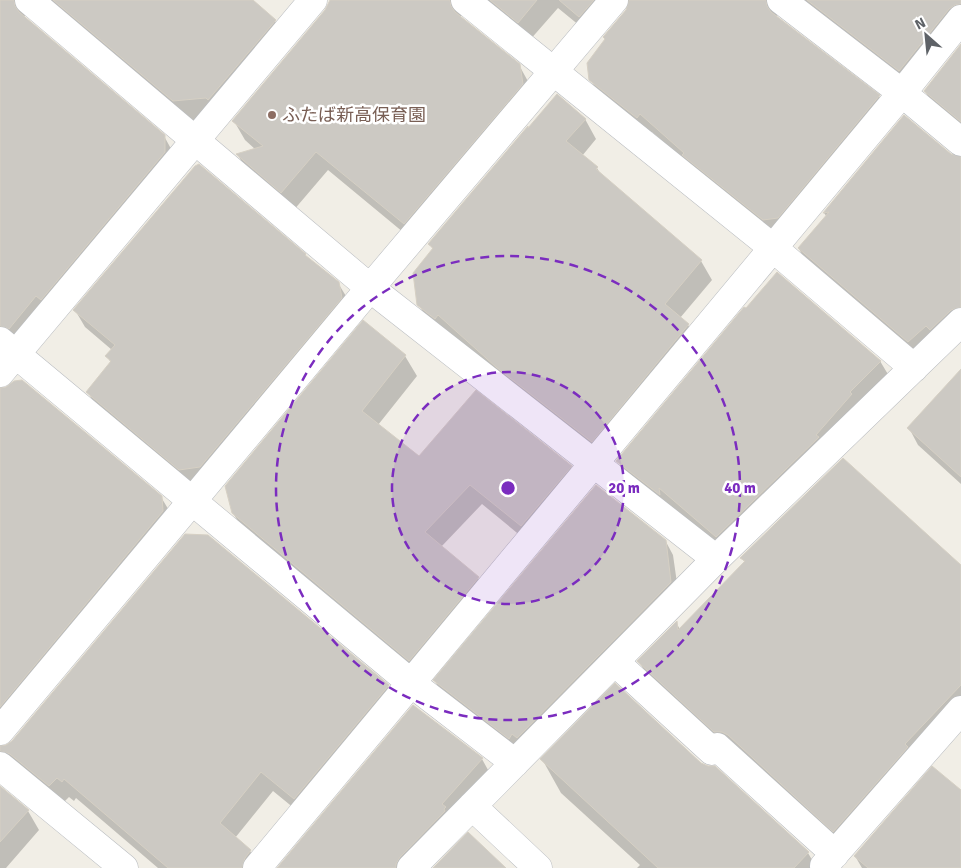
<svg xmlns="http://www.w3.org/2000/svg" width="961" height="868" viewBox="0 0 961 868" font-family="Signika,'Noto Sans JP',sans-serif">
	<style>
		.shadow { fill: #0003 }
		.building { fill: #ccc9c3; stroke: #d6d0c4 }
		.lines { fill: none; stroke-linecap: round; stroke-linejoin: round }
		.street-casing { stroke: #b9bcc0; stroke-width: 29 }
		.street { stroke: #fff; stroke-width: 28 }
		.ring { fill: none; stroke: #7b2cbf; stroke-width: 2.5; stroke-dasharray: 9 6 }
		.education-dot { fill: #8d6e63; stroke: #fff; stroke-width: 2 }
		.labels { text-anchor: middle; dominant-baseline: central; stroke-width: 5; stroke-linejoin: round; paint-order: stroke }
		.education-label { font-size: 18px; fill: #785e54; stroke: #fff; text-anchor: start }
		.centre { fill: #7b2cbf; stroke: #fff; stroke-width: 2.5 }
		.ring-label { font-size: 15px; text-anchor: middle; font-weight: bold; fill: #7b2cbf; stroke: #fff; stroke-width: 5; stroke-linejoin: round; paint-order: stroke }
	</style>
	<rect width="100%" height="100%" fill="#f1eee6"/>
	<path class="shadow" d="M 0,0 L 251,0 L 275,21 L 286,41 L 218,118 L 185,121 L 28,10 L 24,17 L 164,136 L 175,156 L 176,172 L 0,350 Z
		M 331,0 L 961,0 L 961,27 L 911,90 L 779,9 L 776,18 L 879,96 L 890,115 L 775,238 L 652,132 L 648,137 L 602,99 L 590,79 L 627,11 L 628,3 L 619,4 L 591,35 L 558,8 L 529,41 L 464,9 L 460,18 L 519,65 L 530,85 L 415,242 L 328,170 L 293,211 L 248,173 L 238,155 L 256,150 L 245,140 L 234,121 L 326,11 Z
		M 961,46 L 961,131 L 936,110 L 925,91 Z
		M 904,117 L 951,155 L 961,158 L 961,305 L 916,358 L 810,268 L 799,249 L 827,217 L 824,213 Z
		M 585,119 L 596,139 L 582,156 L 597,168 L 601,175 L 701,261 L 712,280 L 680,318 L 688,325 L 700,345 L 603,461 L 430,325 L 419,305 L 433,250 L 430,244 L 529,129 Z
		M 338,283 L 349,301 L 190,487 L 98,410 L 88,392 L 111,363 L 107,356 L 112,350 L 85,327 L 75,310 Z
		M 363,322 L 405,356 L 417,376 L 378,425 L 420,457 L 571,467 L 582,486 L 533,546 L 482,504 L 441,547 L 478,578 L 489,598 L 421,680 L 245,533 L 233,513 Z
		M 880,361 L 892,381 L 728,556 L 629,481 L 618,461 Z
		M 961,371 L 961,484 L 918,445 L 909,428 Z
		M 0,389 L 161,497 L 173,517 L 0,740 Z
		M 665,540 L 673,555 L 679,597 L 517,752 L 443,695 L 435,681 Z
		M 742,558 L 961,567 L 961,715 L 845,850 L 734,751 L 650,681 L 639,661 L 676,623 L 680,629 L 745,563 Z
		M 388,686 L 399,706 L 306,818 L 273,791 L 235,838 L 250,851 L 260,868 L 158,868 L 76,798 L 74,801 L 69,797 L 61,805 L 0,775 L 0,747 Z
		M 482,759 L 493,779 L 420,868 L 279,868 Z
		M 542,759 L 701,764 L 708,767 L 714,768 L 808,853 L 817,868 L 637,868 L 640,865 L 561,793 Z
		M 0,788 L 28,811 L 39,830 L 6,868 L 0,868 Z
		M 961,792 L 961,868 L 862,868 L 855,856 Z"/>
	<path class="building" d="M 0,0 L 14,0 L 15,6 L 19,12 L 165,135 L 165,152 L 41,300 L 36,296 L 9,329 L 0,326 Z
		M 53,0 L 253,0 L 276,20 L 208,100 L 206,98 L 173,101 Z
		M 330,0 L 450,0 L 451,6 L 455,12 L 520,64 L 523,84 L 404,224 L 316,152 L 281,193 L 236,154 L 263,146 L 232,121 L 325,10 Z
		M 490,0 L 537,0 L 518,23 Z
		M 559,0 L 594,0 L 579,17 Z
		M 629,0 L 766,0 L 767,6 L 771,12 L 880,95 L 778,218 L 763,220 L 682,155 L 684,153 L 640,114 L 637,118 L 589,80 L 587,63 L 605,39 L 603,37 L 626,10 Z
		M 807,0 L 961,0 L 961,4 L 955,5 L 949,9 L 899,71 Z
		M 961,44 L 961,122 L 924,91 Z
		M 557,94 L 586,119 L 566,141 L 598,167 L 596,169 L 702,260 L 665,304 L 689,324 L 592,442 L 496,367 L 438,315 L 435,319 L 417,305 L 413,273 L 433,248 L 428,244 L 528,126 L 528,128 Z
		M 904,115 L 951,154 L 961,157 L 961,307 L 951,310 L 930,330 L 926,326 L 908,342 L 798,248 L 829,212 L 823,213 Z
		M 199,164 L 306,254 L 305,255 L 339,282 L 342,298 L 200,467 L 179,470 L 86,392 L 111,361 L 105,356 L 115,345 L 73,310 L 195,166 Z
		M 777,272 L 881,361 L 850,392 L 852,394 L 816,435 L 819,437 L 716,537 L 659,488 L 660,495 L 616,461 L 744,307 L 746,308 Z
		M 363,320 L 406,355 L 362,411 L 419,456 L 476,390 L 572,466 L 521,526 L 470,485 L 425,532 L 479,577 L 409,661 L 232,513 L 225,486 Z
		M 961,369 L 961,477 L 907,428 Z
		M 22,380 L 162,496 L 163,511 L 0,707 L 0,388 L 6,387 L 14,381 Z
		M 843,458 L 961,565 L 961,685 L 905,744 L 908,747 L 833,832 L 728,735 L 722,732 L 714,732 L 637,661 L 677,621 L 678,630 L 745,561 L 740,558 Z
		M 596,485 L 666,540 L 671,582 L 517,738 L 512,734 L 509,739 L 433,680 Z
		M 185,534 L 208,535 L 389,685 L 294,799 L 261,772 L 220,823 L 251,850 L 245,858 L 242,868 L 168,868 L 64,779 L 62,782 L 57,778 L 49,786 L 10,754 L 0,751 L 0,746 L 6,745 L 12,741 Z
		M 615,683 L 701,763 L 708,766 L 715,766 L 809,852 L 794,868 L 658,868 L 540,759 Z
		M 413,705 L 483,758 L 442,804 L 446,807 L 444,809 L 445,811 L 400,857 L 396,864 L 396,868 L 277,868 Z
		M 932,766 L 961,790 L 961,868 L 868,868 L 854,856 Z
		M 0,786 L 29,810 L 0,842 Z
		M 468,832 L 506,868 L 433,868 Z"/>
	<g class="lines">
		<defs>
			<path id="street" d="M 29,0 L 370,288 L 716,559
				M 465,0 L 773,248 L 914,368
				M 781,0 L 902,93 L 961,142
				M 0,341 L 411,683 L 515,763
				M 0,373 L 313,0
				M 615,662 L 712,751 L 717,747 L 835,854
				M 0,731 L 370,288 L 614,0
				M 0,766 L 124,868
				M 472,806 L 538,868
				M 824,866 L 961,710
				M 257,868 L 902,93 L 961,19
				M 411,868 L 716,559 L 961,322"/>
		</defs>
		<use href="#street" class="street-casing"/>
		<use href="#street" class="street"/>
	</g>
	<circle cx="508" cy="488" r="116" fill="#7b2cbf" fill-opacity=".12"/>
	<g class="ring">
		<circle cx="508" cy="488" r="116"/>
		<circle cx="508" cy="488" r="232"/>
	</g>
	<circle class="education-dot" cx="272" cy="115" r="5"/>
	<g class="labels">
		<g class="education-label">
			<text x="282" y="115">ふたば新高保育園</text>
		</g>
	</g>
	<circle cx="508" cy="488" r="8" class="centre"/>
	<g class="ring-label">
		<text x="624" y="493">20 m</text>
		<text x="740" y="493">40 m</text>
	</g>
	<g transform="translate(926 35) rotate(333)" stroke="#ffffff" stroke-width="4" paint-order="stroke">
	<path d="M0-4L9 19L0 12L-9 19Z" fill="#5e6267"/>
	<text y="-8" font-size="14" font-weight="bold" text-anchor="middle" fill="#5e6267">N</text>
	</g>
</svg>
